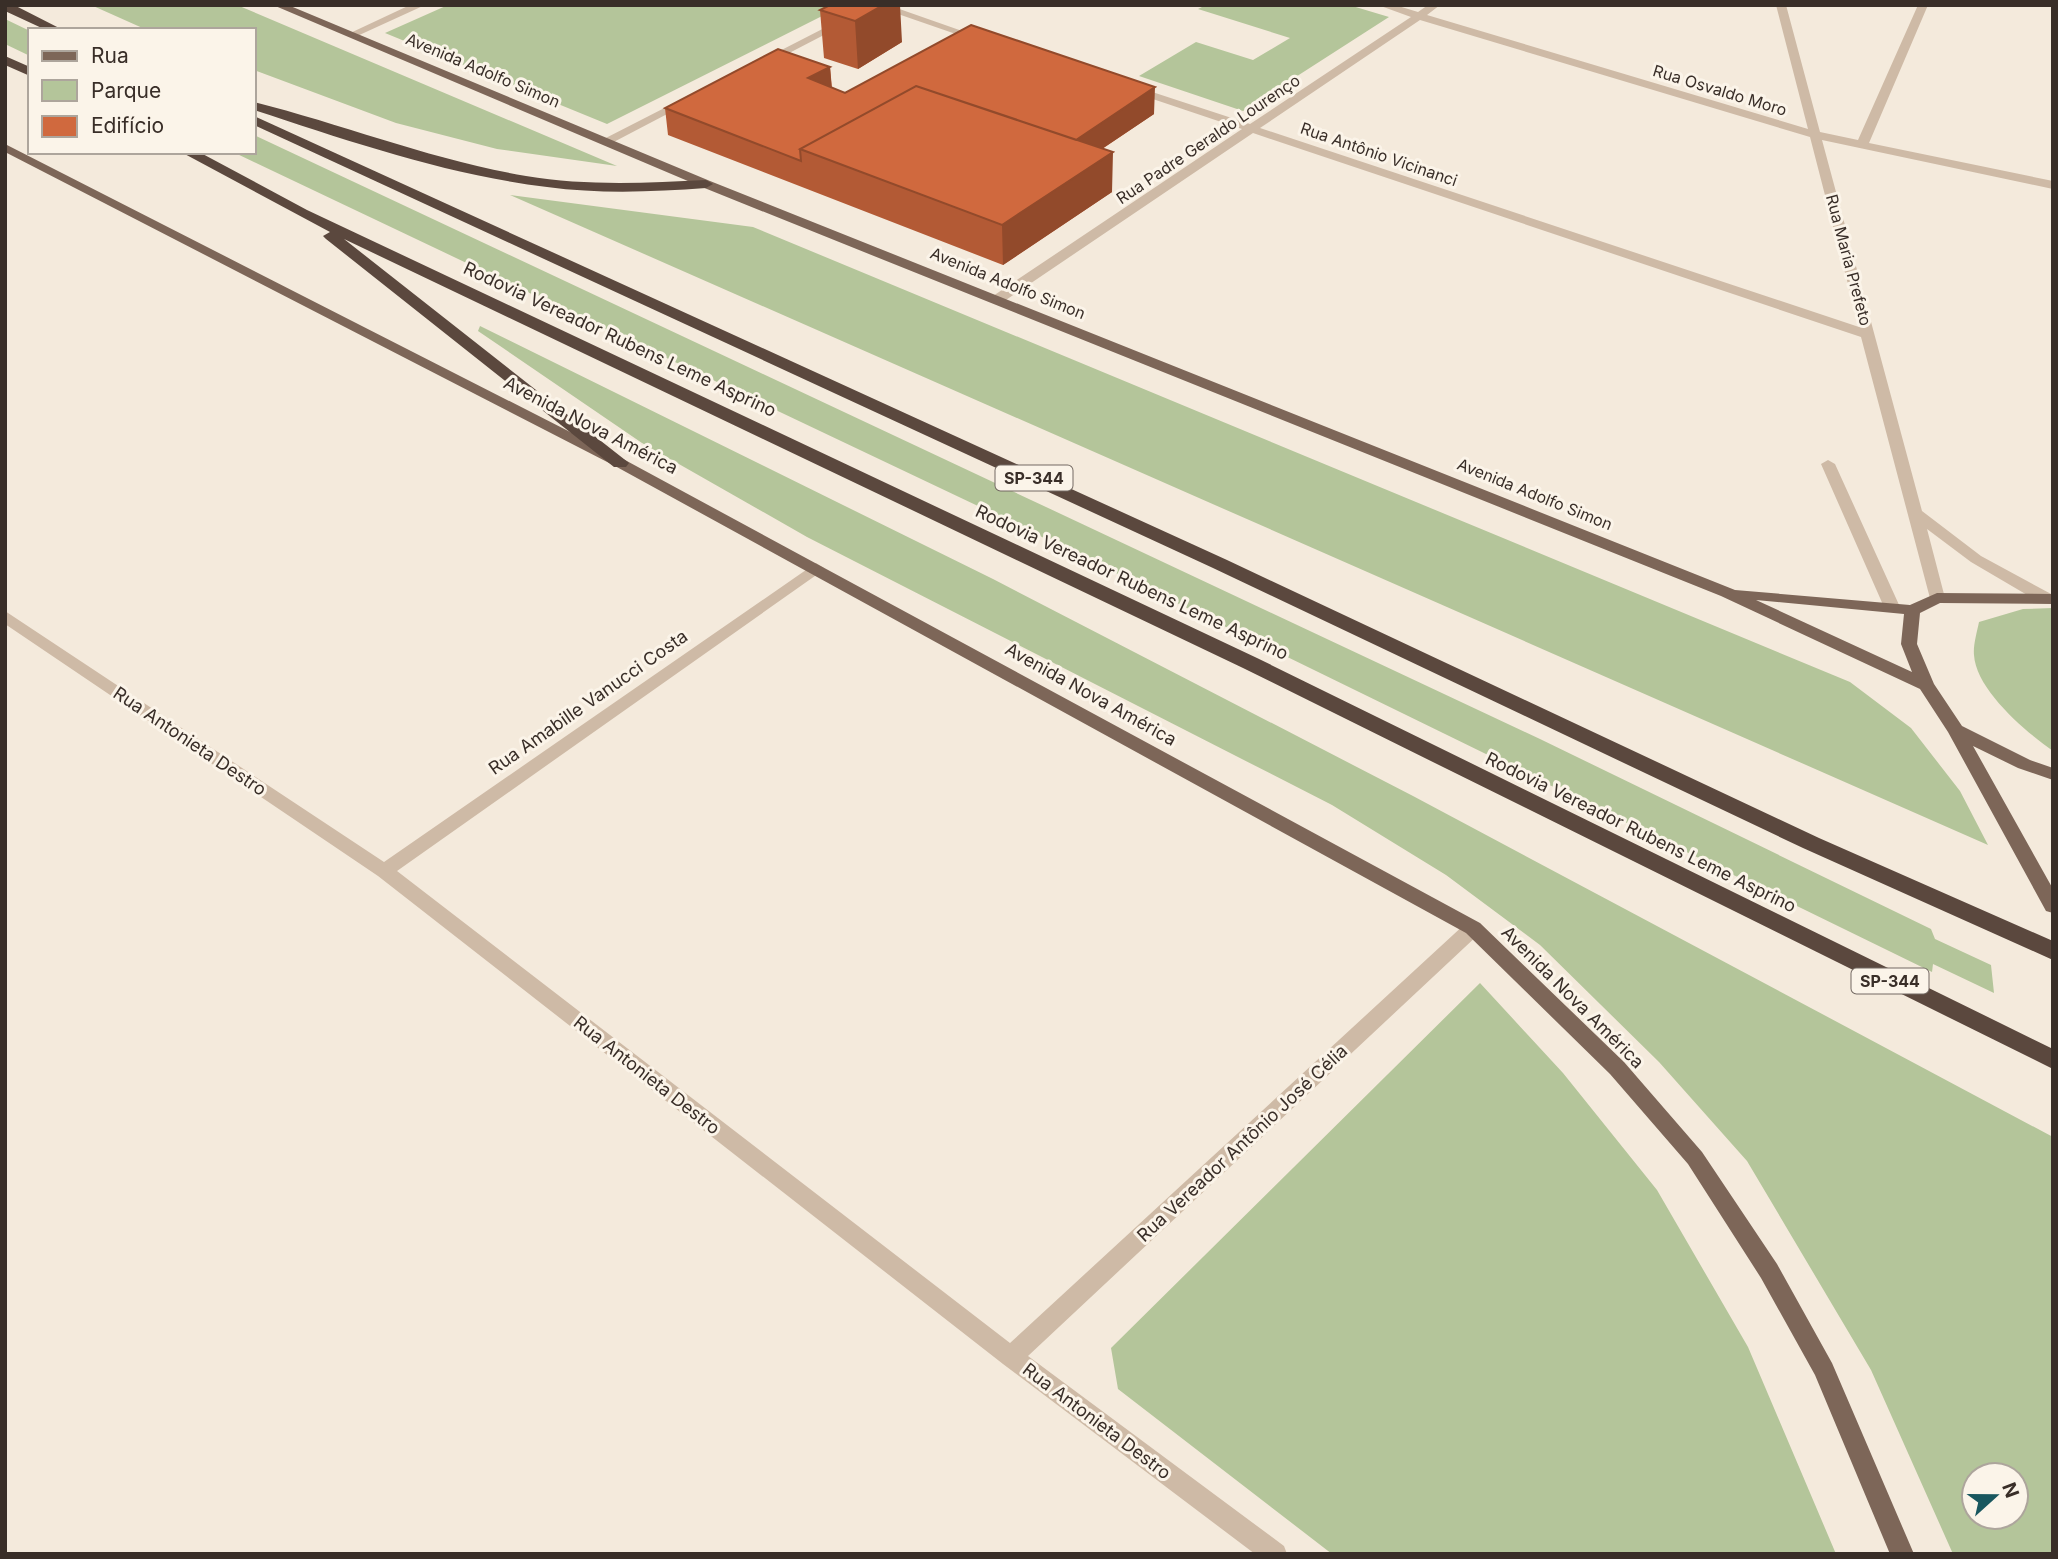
<svg xmlns="http://www.w3.org/2000/svg" width="2058" height="1559" viewBox="0 0 2058 1559" font-family="Inter,sans-serif">
	<style>
		.green { fill: #b4c59a; fill-rule: evenodd }
		.lines { fill: none; stroke-linecap: round; stroke-linejoin: round }
		.minor { fill: #cebaa6; fill-rule: evenodd }
		.major { fill: #7d6658; fill-rule: evenodd }
		.highway { fill: #5b483e; fill-rule: evenodd }
		.wall { fill: #b35a35 }
		.shaded-wall { fill: #924a2b }
		.building { fill: #d0693e; stroke: #924a2b; stroke-width: 2 }
		.labels { text-anchor: middle; dominant-baseline: central; stroke-width: 6; stroke-linejoin: round; paint-order: stroke }
		.far-street-label { font-size: 16px; fill: #392e28; stroke: #fbf4e9 }
		.shield { fill: #fbf4e9; stroke: #736962; stroke-width: 2 }
		.shield-label { font-size: 16px; font-weight: bold; fill: #392e28 }
		.street-label { font-size: 18px; fill: #392e28; stroke: #fbf4e9 }
	</style>
	<rect width="100%" height="100%" fill="#f4eadc"/>
	<path class="green" d="M 91,5 L 237,5 L 617,166 L 497,149 L 396,123 L 254,70 L 254,30 L 147,30 Z
		M 448,5 L 833,5 L 840,7 L 607,124 L 385,33 Z
		M 1206,5 L 1349,5 L 1389,17 L 1243,111 L 1139,76 L 1196,42 L 1253,60 L 1290,38 L 1198,9 Z
		M 5,19 L 30,31 L 30,56 L 5,44 Z
		M 254,135 L 1540,739 L 1931,929 L 1935,939 L 1991,965 L 1994,993 L 1933,964 L 1932,972 L 999,516 L 233,152 L 254,152 Z
		M 510,195 L 753,227 L 1850,682 L 1911,728 L 1960,791 L 1988,845 Z
		M 480,326 L 993,579 L 1413,796 L 2053,1137 L 2053,1554 L 1953,1554 L 1871,1370 L 1747,1161 L 1659,1062 L 1540,945 L 1446,875 L 1332,805 L 807,537 L 642,443 L 478,331 ZM 1974,1475 L 2016,1475 L 2016,1517 L 1974,1517 Z
		M 2053,608 L 2053,751 C 2026,732 1976,690 1974,655 C 1973,645 1977,632 1979,622 L 2023,609 Z
		M 1480,983 L 1563,1073 L 1657,1190 L 1748,1347 L 1836,1554 L 1332,1554 L 1118,1389 L 1111,1348 Z"/>
	<g class="lines">
		<path class="minor" d="M 410,5 L 425,5 L 355,37 L 346,35 Z
			M 872,5 L 888,5 L 985,39 L 976,41 Z
			M 1378,5 L 1395,5 L 1418,12 L 1428,5 L 1440,5 L 1427,15 L 1808,129 L 1776,5 L 1786,5 L 1820,132 L 1858,140 L 1918,5 L 1928,5 L 1869,143 L 2053,181 L 2053,189 L 1822,140 L 1922,511 L 1981,556 L 2053,595 L 2053,603 L 2041,603 L 1971,562 L 1927,529 L 1945,598 L 1937,603 L 1931,602 L 1861,337 L 1253,133 L 1003,302 L 993,302 L 993,296 L 1242,129 L 1129,91 L 1129,87 L 1137,87 L 1250,124 L 1411,17 ZM 1420,20 L 1810,137 L 1859,327 L 1260,128 Z
			M 838,21 L 847,23 L 768,64 L 758,62 Z
			M 682,99 L 692,101 L 608,145 L 598,142 Z
			M 1828,460 L 1835,464 L 1900,607 L 1898,611 L 1892,612 L 1884,607 L 1821,464 Z
			M 816,563 L 824,568 L 822,571 L 397,871 L 1010,1343 L 1466,923 L 1480,923 L 1482,928 L 1480,933 L 1028,1356 L 1284,1546 L 1287,1554 L 1255,1554 L 1003,1364 L 378,876 L 5,624 L 5,611 L 384,862 Z"/>
		<path class="major" d="M 273,5 L 288,5 L 710,181 L 1735,590 L 1910,605 L 1937,593 L 2053,594 L 2053,604 L 1940,603 L 1920,613 L 1917,644 L 1934,684 L 1962,726 L 2030,760 L 2053,768 L 2053,780 L 2018,768 L 1973,746 L 2053,889 L 2053,913 L 2046,911 L 1948,732 L 1920,689 L 1721,596 L 702,187 ZM 1756,600 L 1904,614 L 1901,644 L 1912,672 Z
			M 5,144 L 625,460 L 1480,923 L 1624,1062 L 1702,1152 L 1777,1264 L 1832,1363 L 1914,1554 L 1890,1554 L 1815,1375 L 1761,1278 L 1688,1164 L 1610,1074 L 1466,933 L 615,466 L 5,152 Z"/>
		<path class="highway" d="M 5,5 L 14,5 L 63,30 L 46,30 L 5,11 Z
			M 5,56 L 30,67 L 30,76 L 5,65 Z
			M 254,102 C 345,125 432,160 526,176 C 585,186 646,183 706,180 L 713,184 L 706,188 C 653,192 599,194 547,187 C 447,175 349,141 254,110 Z
			M 254,116 L 1227,560 L 1819,838 L 2053,941 L 2053,960 L 1803,848 L 1213,568 L 254,125 Z
			M 181,152 L 199,152 L 307,210 L 1257,658 L 2053,1049 L 2053,1069 L 1243,668 L 344,239 L 629,463 L 626,467 L 614,467 L 326,239 L 323,236 L 330,232 Z"/>
	</g>
	<path class="wall" d="M 830,5 L 902,42 L 858,69 L 824,58 L 820,10 Z
		M 830,67 L 832,88 L 845,93 L 1154,114 L 1102,149 L 1112,192 L 1003,265 L 668,135 L 665,108 Z"/>
	<path class="shaded-wall" d="M 883,5 L 900,5 L 902,42 L 858,69 L 855,21 Z
		M 830,67 L 832,93 L 808,78 Z
		M 1155,87 L 1154,114 L 1063,175 L 1064,148 Z
		M 1113,152 L 1112,192 L 1003,265 L 1002,225 Z"/>
	<path class="building" d="M 830,5 L 883,5 L 855,21 L 820,10 Z
		M 971,25 L 1155,87 L 1076,140 L 916,86 L 800,149 L 801,161 L 665,108 L 778,49 L 830,67 L 808,78 L 845,93 Z
		M 916,86 L 1113,152 L 1002,225 L 800,149 Z"/>
	<g class="labels">
		<g class="far-street-label">
			<text transform="translate(483 70) rotate(23)">Avenida Adolfo Simon</text>
			<text transform="translate(1720 90) rotate(17)">Rua Osvaldo Moro</text>
			<text transform="translate(1208 139) rotate(-34)">Rua Padre Geraldo Lourenço</text>
			<text transform="translate(1379 154) rotate(19)">Rua Antônio Vicinanci</text>
			<text transform="translate(1849 260) rotate(75)">Rua Maria Prefeto</text>
			<text transform="translate(1008 283) rotate(22)">Avenida Adolfo Simon</text>
			<text transform="translate(1535 494) rotate(22)">Avenida Adolfo Simon</text>
		</g>
		<g class="shield">
			<rect x="995.5" y="465.5" width="77" height="25" rx="5"/>
			<rect x="1851.5" y="968.5" width="77" height="25" rx="5"/>
		</g>
		<g class="shield-label">
			<text x="1034" y="478">SP-344</text>
			<text x="1890" y="981">SP-344</text>
		</g>
		<g class="street-label">
			<text transform="translate(620 339) rotate(25)">Rodovia Vereador Rubens Leme Asprino</text>
			<text transform="translate(591 425) rotate(27)">Avenida Nova América</text>
			<text transform="translate(1132 582) rotate(25)">Rodovia Vereador Rubens Leme Asprino</text>
			<text transform="translate(1091 694) rotate(29)">Avenida Nova América</text>
			<text transform="translate(588 702) rotate(-35)">Rua Amabille Vanucci Costa</text>
			<text transform="translate(190 741) rotate(34)">Rua Antonieta Destro</text>
			<text transform="translate(1641 832) rotate(26)">Rodovia Vereador Rubens Leme Asprino</text>
			<text transform="translate(1573 997) rotate(45)">Avenida Nova América</text>
			<text transform="translate(647 1075) rotate(38)">Rua Antonieta Destro</text>
			<text transform="translate(1242 1143) rotate(-43)">Rua Vereador Antônio José Célia</text>
			<text transform="translate(1097 1421) rotate(37)">Rua Antonieta Destro</text>
		</g>
	</g>
	<rect width="2058" height="1559" fill="none" stroke="#392e28" stroke-width="14"/>
	<rect x="28" y="28" width="228" height="126" fill="#fbf4e9" stroke="#ada59c" stroke-width="2"/>
	<rect x="42" y="51" width="35" height="10" fill="#7d6658" stroke="#ada59c" stroke-width="2"/>
	<text x="91" y="63" font-size="21" fill="#392e28">Rua</text>
	<rect x="42" y="80" width="35" height="21" fill="#b4c59a" stroke="#ada59c" stroke-width="2"/>
	<text x="91" y="98" font-size="21" fill="#392e28">Parque</text>
	<rect x="42" y="116" width="35" height="21" fill="#d0693e" stroke="#ada59c" stroke-width="2"/>
	<text x="91" y="133" font-size="21" fill="#392e28">Edifício</text>
	<g transform="translate(1995 1496) rotate(69)"><circle r="33" fill="#fbf4e9" stroke="#ada59c" stroke-width="2"/>
	<path d="M0-5L12 26L0 18L-12 26Z" fill="#19575f"/>
	<text y="-10" font-size="19" font-weight="bold" text-anchor="middle" fill="#392e28">N</text>
	</g>
</svg>
